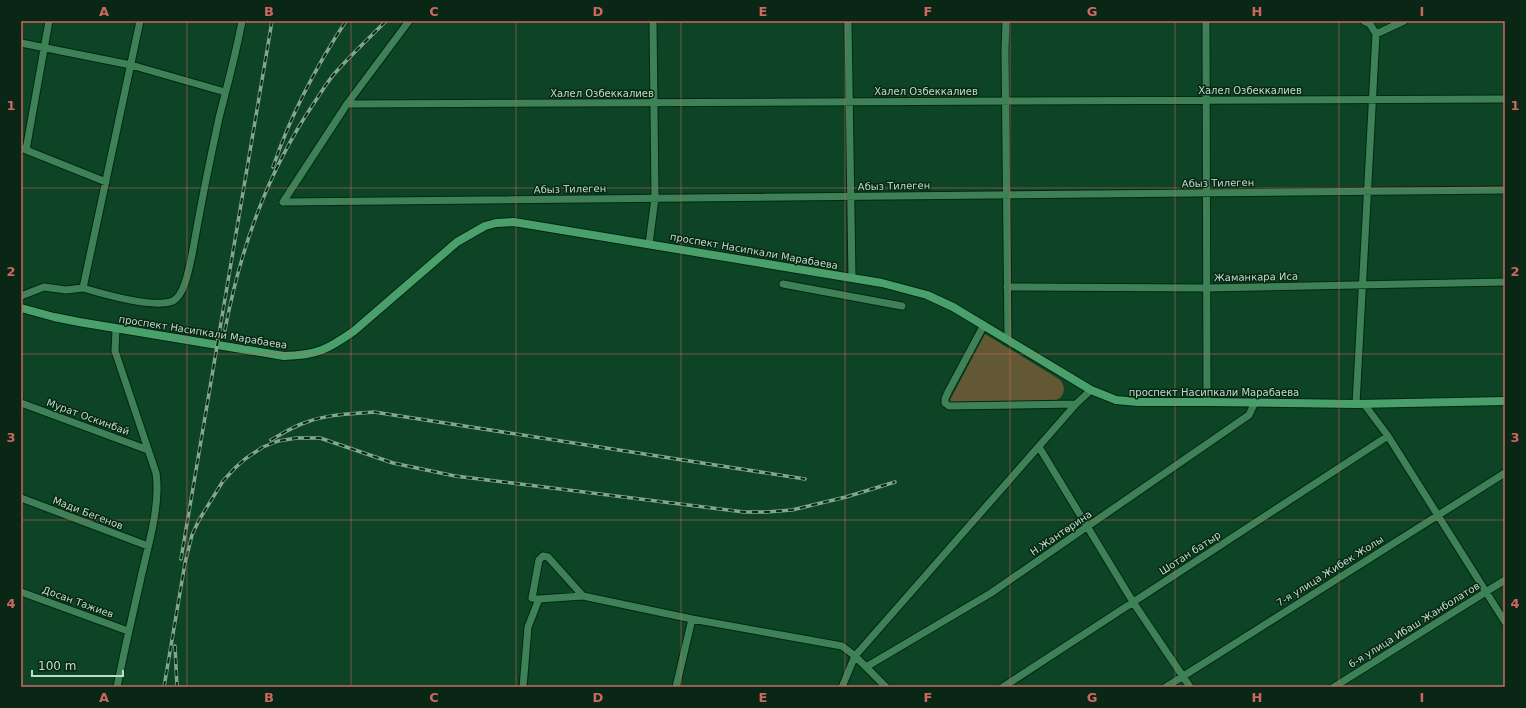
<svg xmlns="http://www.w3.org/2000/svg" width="1526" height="708" viewBox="0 0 1526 708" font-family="'DejaVu Sans',sans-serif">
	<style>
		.green { fill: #625833 }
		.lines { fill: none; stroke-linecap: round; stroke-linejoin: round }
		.minor-casing { stroke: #022713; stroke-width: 9 }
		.major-casing { stroke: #022713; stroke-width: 10 }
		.minor { stroke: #3e8157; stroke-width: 7 }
		.major { stroke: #49a06a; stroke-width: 8 }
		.rail-casing { stroke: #80a88e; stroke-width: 3.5 }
		.rail { stroke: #0a2615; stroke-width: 2; stroke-dasharray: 6; stroke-linecap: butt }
		.grid { fill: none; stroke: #cd6860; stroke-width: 1; stroke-opacity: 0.55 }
		.labels { text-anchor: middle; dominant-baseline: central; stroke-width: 3; stroke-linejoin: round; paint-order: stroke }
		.street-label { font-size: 10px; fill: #bddec7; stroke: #0a2615 }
		.neatline { fill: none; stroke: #cd6860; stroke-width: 1.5 }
		.grid-label { font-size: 13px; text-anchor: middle; font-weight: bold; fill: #cd6860 }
	</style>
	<rect width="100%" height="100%" fill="#0d4425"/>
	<path class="green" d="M 985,334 L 1059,379 C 1068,387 1064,400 1051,402 L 951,402 L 950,400 Z"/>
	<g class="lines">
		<defs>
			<path id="minor" d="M 848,21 L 852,278
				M 1006,21 L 1005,50 L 1008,340
				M 1206,21 L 1207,402
				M 1364,21 L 1370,24 L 1376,34 L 1404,21
				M 21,43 L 131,65 L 225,92
				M 347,104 L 1505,99
				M 21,148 L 106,182
				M 26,150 L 49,21
				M 283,202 L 1505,190
				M 283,202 L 347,104 L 409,21
				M 649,244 L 655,198 L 653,21
				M 783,284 L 902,306
				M 1007,287 L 1207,288 L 1505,282
				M 83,288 C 103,294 154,309 173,301 C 185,295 189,267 192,255 C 200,209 209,164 219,118 C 227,86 236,54 242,21
				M 21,296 L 44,287 L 66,290 L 83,288 L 140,21
				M 984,325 L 948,392 L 945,399 L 945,403 L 949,406 L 1076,404
				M 116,329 L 115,351 L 156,473 C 161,506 147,549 140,582 C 132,617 124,652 117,687
				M 21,403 L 148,450
				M 1356,404 L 1376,34
				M 1364,404 L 1388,436 L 1505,622
				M 1039,447 L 1133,602 L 1190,687
				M 21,498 L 148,546
				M 21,592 L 128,631
				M 583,596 L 548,557 L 543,556 L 539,560 L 532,598 L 539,599 L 583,596 L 692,619
				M 866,667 L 991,593 L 1249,415 L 1255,402
				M 523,687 L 528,627 L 539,599
				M 676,687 L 692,619 L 842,646 L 855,656 L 886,687
				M 842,687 L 855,656 L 1076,404 L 1091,390
				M 1003,687 L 1388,436
				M 1166,687 L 1505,473
				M 1334,687 L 1505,580"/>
			<path id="major" d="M 21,308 L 54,317 L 79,322 L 284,356 C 317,355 327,350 354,331 L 457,242 L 485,226 L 496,223 L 514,222 L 882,283 L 927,295 L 953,307 L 1091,390 L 1116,400 L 1138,402 L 1207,402 L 1356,404 L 1505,401"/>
		</defs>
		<use href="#minor" class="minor-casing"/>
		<use href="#major" class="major-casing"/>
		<use href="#minor" class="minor"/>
		<use href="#major" class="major"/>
		<defs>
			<path id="rail" d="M 273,167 C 290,117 317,65 346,21
				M 225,330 C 240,250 268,171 314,103 C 321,93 327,82 335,73 C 351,55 369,38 386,21
				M 271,440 C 283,433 294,426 307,422 C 328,414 352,414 374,412 L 805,479
				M 181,559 L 272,21
				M 175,646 L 177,687
				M 164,687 L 185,563 L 192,535 L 199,520 L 223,481 L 235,468 L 245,459 L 263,447 L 278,441 L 297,438 L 320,438 L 393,463 L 455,476 L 744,512 L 766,512 L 792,510 L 846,497 L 895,482"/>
		</defs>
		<use href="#rail" class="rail-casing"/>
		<use href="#rail" class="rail"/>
	</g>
	<path class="grid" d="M 187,21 L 187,687M 351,21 L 351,687M 516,21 L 516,687M 681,21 L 681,687M 845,21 L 845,687M 1010,21 L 1010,687M 1175,21 L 1175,687M 1339,21 L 1339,687M 21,188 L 1505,188M 21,354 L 1505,354M 21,520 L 1505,520"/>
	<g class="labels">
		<g class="street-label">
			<text x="1250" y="90">Халел Озбеккалиев</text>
			<text x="926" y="91">Халел Озбеккалиев</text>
			<text x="602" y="93">Халел Озбеккалиев</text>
			<text transform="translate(1218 183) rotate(-1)">Абыз Тилеген</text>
			<text transform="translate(894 186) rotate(-1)">Абыз Тилеген</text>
			<text transform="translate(570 189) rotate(-1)">Абыз Тилеген</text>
			<text transform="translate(754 251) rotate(10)">проспект Насипкали Марабаева</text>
			<text transform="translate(1256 277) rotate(-1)">Жаманкара Иса</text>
			<text transform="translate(203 332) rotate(9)">проспект Насипкали Марабаева</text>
			<text x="1214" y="392">проспект Насипкали Марабаева</text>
			<text transform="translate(88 417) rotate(20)">Мурат Оскинбай</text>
			<text transform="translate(88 513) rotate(21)">Мади Бегенов</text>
			<text transform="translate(1061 533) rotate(-34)">Н.Жантөрина</text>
			<text transform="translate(1190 553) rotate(-33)">Шотан батыр</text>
			<text transform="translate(1330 571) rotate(-32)">7-я улица Жибек Жолы</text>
			<text transform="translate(78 602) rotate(20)">Досан Тажиев</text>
			<text transform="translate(1414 625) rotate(-32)">6-я улица Ибаш Жанболатов</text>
		</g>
	</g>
	<rect width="1526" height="708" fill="none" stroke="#0a2615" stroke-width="44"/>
	<path d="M32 670v6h91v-6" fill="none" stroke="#bddec7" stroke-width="2"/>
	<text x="38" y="670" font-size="12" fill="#bddec7" stroke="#0a2615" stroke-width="3" paint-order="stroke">100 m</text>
	<rect x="22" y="22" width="1482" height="664" class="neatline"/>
	<g class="grid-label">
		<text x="104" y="16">A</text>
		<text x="269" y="16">B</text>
		<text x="434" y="16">C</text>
		<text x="598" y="16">D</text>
		<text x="763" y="16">E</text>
		<text x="928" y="16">F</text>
		<text x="1092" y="16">G</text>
		<text x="1257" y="16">H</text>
		<text x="1422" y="16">I</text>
		<text x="11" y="110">1</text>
		<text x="1515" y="110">1</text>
		<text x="11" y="276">2</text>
		<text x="1515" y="276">2</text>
		<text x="11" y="442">3</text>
		<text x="1515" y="442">3</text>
		<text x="11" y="608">4</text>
		<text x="1515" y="608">4</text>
		<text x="104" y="702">A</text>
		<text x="269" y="702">B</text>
		<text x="434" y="702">C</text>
		<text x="598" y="702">D</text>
		<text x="763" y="702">E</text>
		<text x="928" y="702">F</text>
		<text x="1092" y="702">G</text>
		<text x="1257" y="702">H</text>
		<text x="1422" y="702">I</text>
	</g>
</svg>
